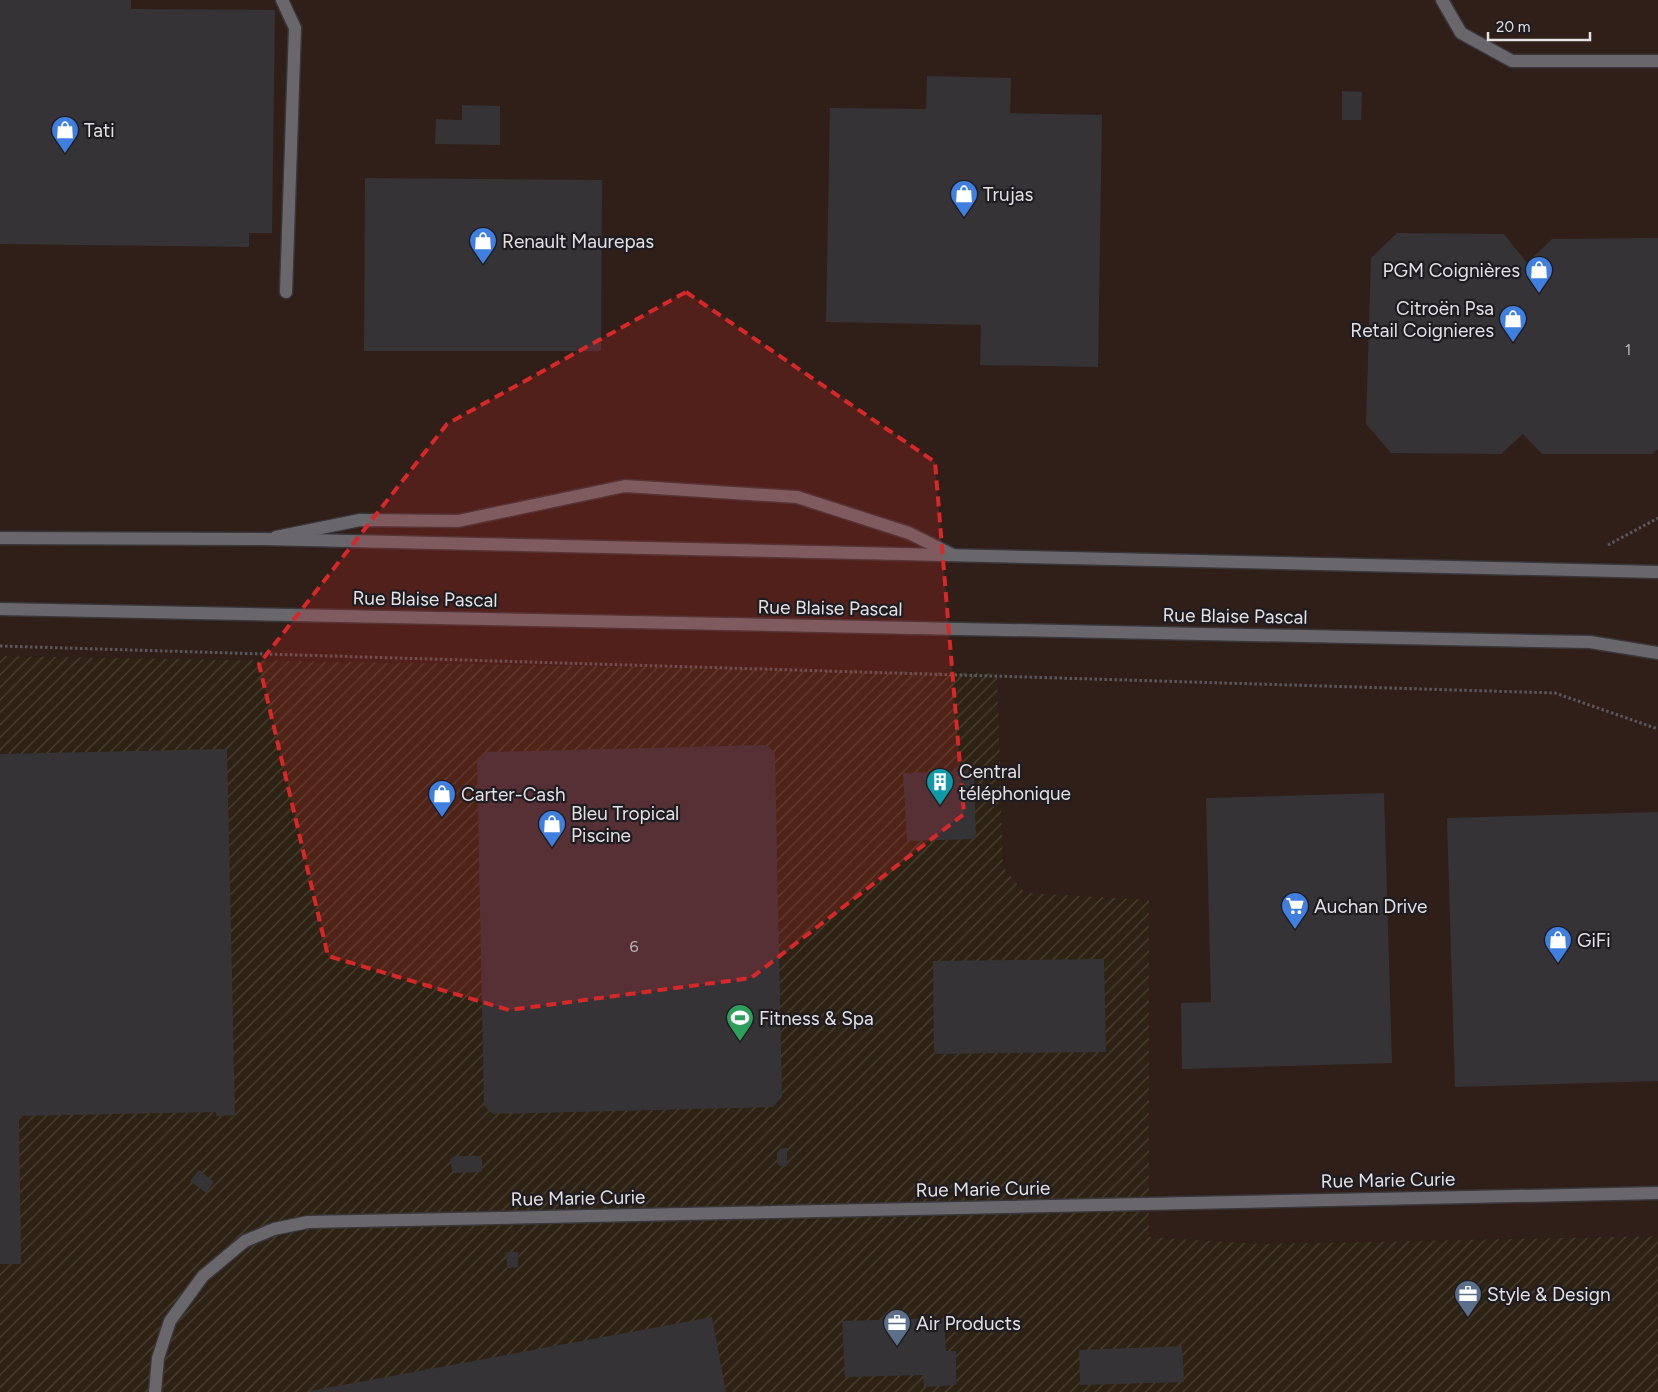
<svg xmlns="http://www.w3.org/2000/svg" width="1658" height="1392" viewBox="0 0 1658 1392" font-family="Figtree,sans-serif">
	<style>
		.commercial { fill: #301f18 }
		.industrial { fill: url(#industrial-furrows) }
		.building { fill: #363337 }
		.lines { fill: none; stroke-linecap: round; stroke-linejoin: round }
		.service-casing { stroke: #383639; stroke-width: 15 }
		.minor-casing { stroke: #383639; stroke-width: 15 }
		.tertiary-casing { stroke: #383639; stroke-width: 15 }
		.path { stroke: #5a585c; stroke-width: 3; stroke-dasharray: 2.5 2.5; stroke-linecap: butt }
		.service { stroke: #6a676c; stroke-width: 12 }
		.minor { stroke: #6a676c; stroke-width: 12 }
		.tertiary { stroke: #6a676c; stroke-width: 12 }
		.marked { fill: #d62828; fill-opacity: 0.2; stroke: #d62828; stroke-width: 4; stroke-dasharray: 10 6; stroke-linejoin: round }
		.labels { text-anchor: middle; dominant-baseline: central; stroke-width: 4.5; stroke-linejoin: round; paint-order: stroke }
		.number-label { font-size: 16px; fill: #b8b6b9 }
		.poi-label { font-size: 19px; fill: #e3e1e4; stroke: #1e1c20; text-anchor: start }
		.street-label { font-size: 19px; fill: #e3e1e4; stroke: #1e1c20 }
	</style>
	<defs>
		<pattern id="industrial-furrows" width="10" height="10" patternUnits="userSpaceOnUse" patternTransform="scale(1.25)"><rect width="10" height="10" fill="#2d2213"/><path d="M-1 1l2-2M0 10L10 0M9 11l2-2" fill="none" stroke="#4b4235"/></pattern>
	</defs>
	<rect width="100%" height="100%" fill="#1e1c20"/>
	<path class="commercial" d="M 0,0 L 1658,0 L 1658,1236 L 1263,1244 L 1149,1237 L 1149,901 L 1025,894 L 1003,867 L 996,673 L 0,656 Z"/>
	<path class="industrial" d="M 0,656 L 997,673 L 1003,867 L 1025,893 L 1149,900 L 1149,1237 L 1263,1244 L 1658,1236 L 1658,1392 L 0,1392 Z"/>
	<path class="building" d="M 0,0 L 131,0 L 131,9 L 275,10 L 272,233 L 249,233 L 249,247 L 0,244 Z
		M 927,76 L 1011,78 L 1010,113 L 1102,115 L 1098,367 L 980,365 L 981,325 L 826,322 L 830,108 L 926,109 Z
		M 1342,91 L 1362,92 L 1361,120 L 1342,120 Z
		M 462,105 L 500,106 L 500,145 L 435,144 L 436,119 L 462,120 Z
		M 365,178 L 602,180 L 601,351 L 364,351 Z
		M 1397,233 L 1504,234 L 1527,263 L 1552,239 L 1658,238 L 1658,449 L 1652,454 L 1542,454 L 1523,434 L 1501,454 L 1391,453 L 1366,424 L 1371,258 Z
		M 767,745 L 775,753 L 782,1097 L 773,1107 L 493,1114 L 484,1106 L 477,761 L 486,752 Z
		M 227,749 L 235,1115 L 216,1116 L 216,1112 L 19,1116 L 21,1264 L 0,1264 L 0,754 Z
		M 974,771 L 976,839 L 907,841 L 903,773 Z
		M 1384,793 L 1392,1063 L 1182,1069 L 1181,1003 L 1211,1002 L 1206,798 Z
		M 1658,812 L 1658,1081 L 1455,1087 L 1447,818 Z
		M 1104,959 L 1106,1052 L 934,1054 L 933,961 Z
		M 787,1148 L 787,1166 L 780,1166 L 777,1163 L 777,1153 L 780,1149 Z
		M 455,1156 L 479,1156 L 482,1160 L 482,1170 L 480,1172 L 453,1173 L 450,1159 Z
		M 199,1170 L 214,1182 L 206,1193 L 190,1181 Z
		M 506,1252 L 518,1252 L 518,1267 L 507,1268 Z
		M 712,1317 L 726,1392 L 310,1392 L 310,1391 Z
		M 944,1318 L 946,1351 L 956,1351 L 956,1385 L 924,1387 L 923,1375 L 845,1377 L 842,1321 Z
		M 1182,1346 L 1184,1382 L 1080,1385 L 1079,1350 Z"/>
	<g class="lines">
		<defs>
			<path id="service" d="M 282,0 L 295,28 L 286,292"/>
			<path id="minor" d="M 1442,0 L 1461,33 L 1512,61 L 1658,61
				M 276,537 L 360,520 L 458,521 L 625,486 L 797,497 L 909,533 L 953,555
				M 155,1392 L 158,1358 L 170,1321 L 203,1276 L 245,1241 L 274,1229 L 308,1222 L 1658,1193"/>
			<path id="tertiary" d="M 0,538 L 264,539 L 1658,572
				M 0,609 L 1590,642 L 1658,653"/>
		</defs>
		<use href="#service" class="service-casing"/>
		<use href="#minor" class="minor-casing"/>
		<use href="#tertiary" class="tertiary-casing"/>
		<path class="path" d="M 1608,545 L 1658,518
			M 0,646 L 1555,693 L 1658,729"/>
		<use href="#service" class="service"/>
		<use href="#minor" class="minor"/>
		<use href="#tertiary" class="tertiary"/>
	</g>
	<path class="marked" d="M 686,292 L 935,462 L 964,814 L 751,978 L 509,1010 L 328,956 L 259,664 L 447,424 Z"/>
	<defs>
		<symbol id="shop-pin" viewBox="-11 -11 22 30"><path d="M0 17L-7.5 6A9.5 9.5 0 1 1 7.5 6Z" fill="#3f7fe0" stroke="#1e1c20"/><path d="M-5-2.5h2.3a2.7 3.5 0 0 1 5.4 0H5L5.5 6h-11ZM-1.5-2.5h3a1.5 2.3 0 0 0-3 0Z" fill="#fff"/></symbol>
		<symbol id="building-pin" viewBox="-11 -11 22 30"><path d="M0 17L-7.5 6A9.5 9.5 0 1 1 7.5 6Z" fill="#0f9aa8" stroke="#1e1c20"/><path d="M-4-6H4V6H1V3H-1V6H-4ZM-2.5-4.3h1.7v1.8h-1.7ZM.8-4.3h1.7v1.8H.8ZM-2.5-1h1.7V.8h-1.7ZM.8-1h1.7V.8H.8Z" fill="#fff"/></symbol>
		<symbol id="supermarket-pin" viewBox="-11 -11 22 30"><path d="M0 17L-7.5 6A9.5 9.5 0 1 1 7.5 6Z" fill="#3f7fe0" stroke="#1e1c20"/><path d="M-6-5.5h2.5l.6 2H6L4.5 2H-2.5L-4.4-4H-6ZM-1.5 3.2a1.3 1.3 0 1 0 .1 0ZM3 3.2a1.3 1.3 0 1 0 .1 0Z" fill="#fff"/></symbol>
		<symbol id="stadium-pin" viewBox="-11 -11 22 30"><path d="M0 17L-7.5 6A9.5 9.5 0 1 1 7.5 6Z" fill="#2e9e5b" stroke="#1e1c20"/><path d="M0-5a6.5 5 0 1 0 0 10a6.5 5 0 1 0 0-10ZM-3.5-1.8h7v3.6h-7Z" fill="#fff"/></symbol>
		<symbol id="office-pin" viewBox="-11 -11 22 30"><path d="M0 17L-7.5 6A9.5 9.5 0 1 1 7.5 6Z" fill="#5c6f8a" stroke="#1e1c20"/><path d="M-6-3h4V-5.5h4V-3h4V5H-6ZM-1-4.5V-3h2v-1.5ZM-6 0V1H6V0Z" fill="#fff"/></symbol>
	</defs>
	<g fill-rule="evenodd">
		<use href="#shop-pin" x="49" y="114" width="32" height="43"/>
		<use href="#shop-pin" x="948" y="178" width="32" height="43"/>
		<use href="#shop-pin" x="467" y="225" width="32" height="43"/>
		<use href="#shop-pin" x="1523" y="254" width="32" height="43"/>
		<use href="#shop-pin" x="1497" y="303" width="32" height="43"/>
		<use href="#building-pin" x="924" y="766" width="32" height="43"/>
		<use href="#shop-pin" x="426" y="778" width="32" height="43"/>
		<use href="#shop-pin" x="536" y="808" width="32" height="43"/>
		<use href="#supermarket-pin" x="1279" y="890" width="32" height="43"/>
		<use href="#shop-pin" x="1542" y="924" width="32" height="43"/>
		<use href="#stadium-pin" x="724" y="1002" width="32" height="43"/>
		<use href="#office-pin" x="1452" y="1278" width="32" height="43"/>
		<use href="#office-pin" x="881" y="1307" width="32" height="43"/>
	</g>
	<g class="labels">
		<g class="number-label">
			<text x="1628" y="349">1</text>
			<text x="634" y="946">6</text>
		</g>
		<g class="poi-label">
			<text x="84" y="130">Tati</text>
			<text x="983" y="194">Trujas</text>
			<text x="502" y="241">Renault Maurepas</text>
			<text x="1520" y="270" text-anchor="end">PGM Coignières</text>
			<text x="1494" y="308" text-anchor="end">Citroën Psa<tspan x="1494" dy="22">Retail Coignieres</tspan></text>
			<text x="959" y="771">Central<tspan x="959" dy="22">téléphonique</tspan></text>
			<text x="461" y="794">Carter-Cash</text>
			<text x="571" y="813">Bleu Tropical<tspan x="571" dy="22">Piscine</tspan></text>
			<text x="1314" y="906">Auchan Drive</text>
			<text x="1577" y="940">GiFi</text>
			<text x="759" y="1018">Fitness &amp; Spa</text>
			<text x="1487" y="1294">Style &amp; Design</text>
			<text x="916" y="1323">Air Products</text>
		</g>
		<g class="street-label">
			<text transform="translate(425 599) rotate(1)">Rue Blaise Pascal</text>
			<text transform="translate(830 608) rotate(1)">Rue Blaise Pascal</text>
			<text transform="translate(1235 616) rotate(1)">Rue Blaise Pascal</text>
			<text transform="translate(1388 1180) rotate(-1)">Rue Marie Curie</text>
			<text transform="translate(983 1189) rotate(-1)">Rue Marie Curie</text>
			<text transform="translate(578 1198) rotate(-1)">Rue Marie Curie</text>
		</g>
	</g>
	<path d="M1488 32v8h102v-8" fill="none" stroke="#e3e1e4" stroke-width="2.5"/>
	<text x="1496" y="32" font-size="15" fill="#e3e1e4" stroke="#1e1c20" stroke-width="4" paint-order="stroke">20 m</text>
</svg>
